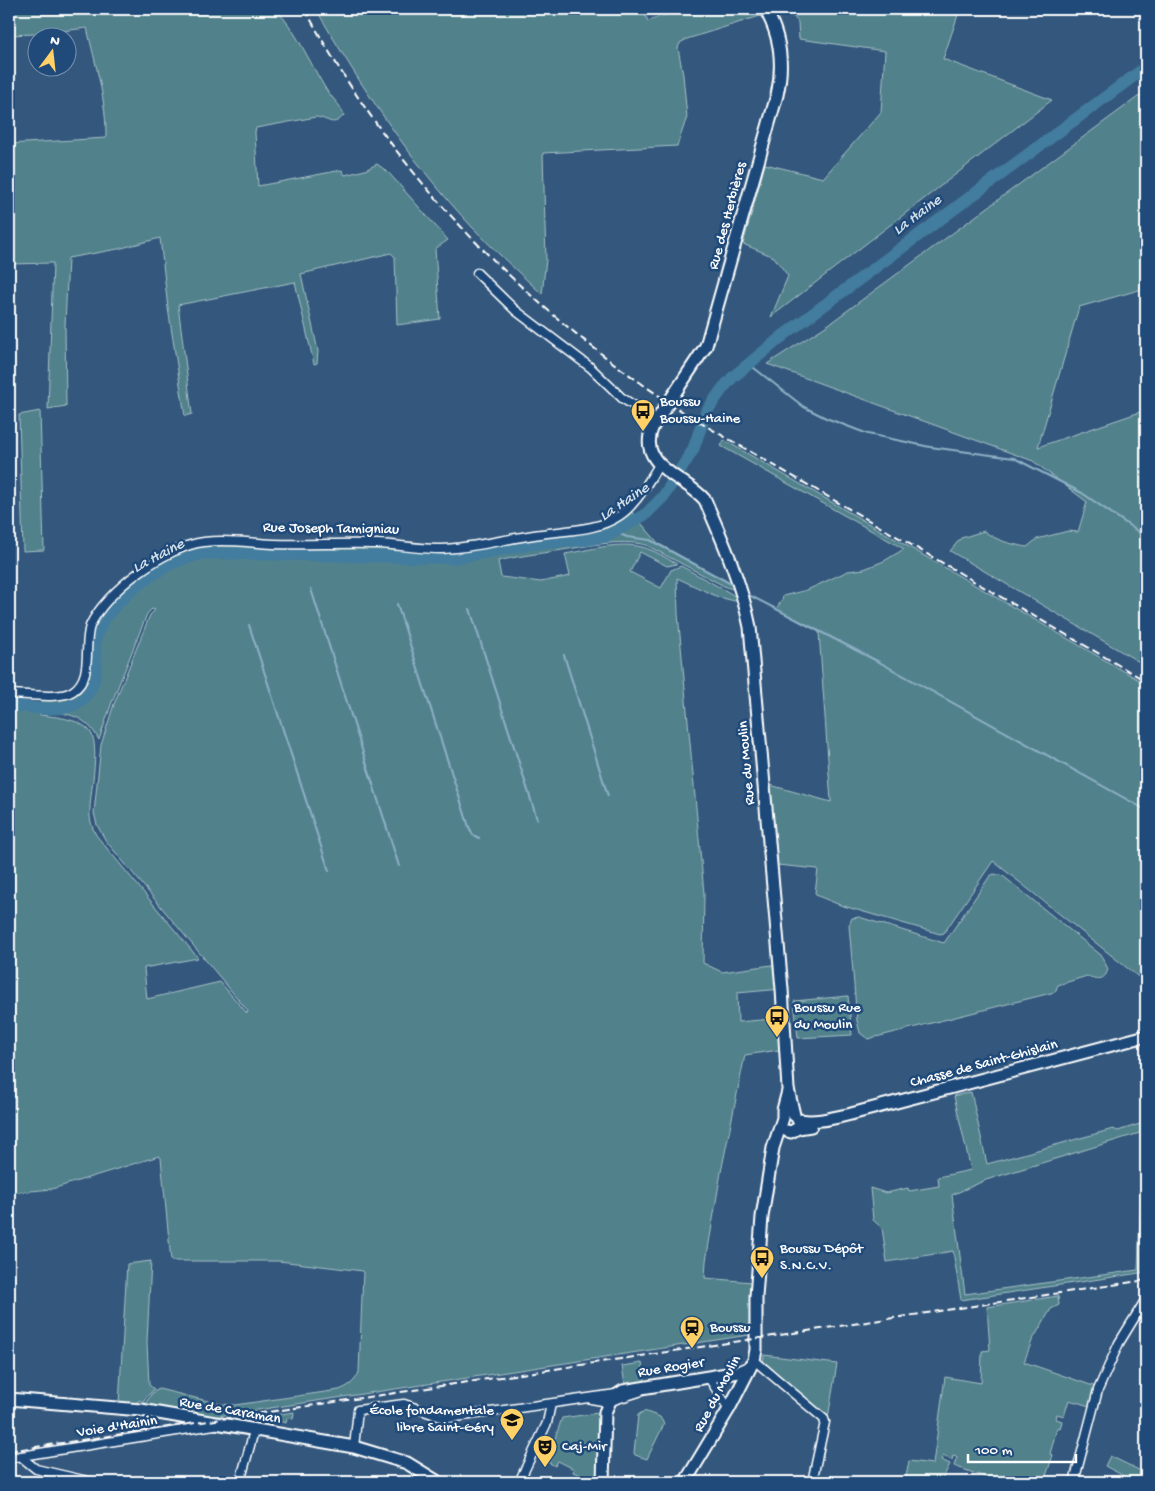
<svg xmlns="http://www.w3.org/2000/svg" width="1155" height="1491" viewBox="0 0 1155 1491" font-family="'Gochi Hand',sans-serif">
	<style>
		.green { fill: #51828c; stroke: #a8c0c6; fill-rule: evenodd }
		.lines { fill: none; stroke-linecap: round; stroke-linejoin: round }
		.stream { stroke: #8eb0c5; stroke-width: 2 }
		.river { stroke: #437c9e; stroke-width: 12 }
		.street-casing { stroke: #fff; stroke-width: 11 }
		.secondary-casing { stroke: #fff; stroke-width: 15 }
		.street { stroke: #1f4a7a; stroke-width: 8 }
		.secondary { stroke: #1f4a7a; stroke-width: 11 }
		.rail { stroke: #fff; stroke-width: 2; stroke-dasharray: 8 4; stroke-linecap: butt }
		.labels { text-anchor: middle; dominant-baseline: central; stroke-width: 5; stroke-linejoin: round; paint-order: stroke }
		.street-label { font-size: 15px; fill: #fff; stroke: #1f4a7a }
		.poi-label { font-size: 15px; fill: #fff; stroke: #1f4a7a; text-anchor: start }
		.water-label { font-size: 16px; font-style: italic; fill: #d0dee7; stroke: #1f4a7a }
	</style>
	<rect width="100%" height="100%" fill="#34587d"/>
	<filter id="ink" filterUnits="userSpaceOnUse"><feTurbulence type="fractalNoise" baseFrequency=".02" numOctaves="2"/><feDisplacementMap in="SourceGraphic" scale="10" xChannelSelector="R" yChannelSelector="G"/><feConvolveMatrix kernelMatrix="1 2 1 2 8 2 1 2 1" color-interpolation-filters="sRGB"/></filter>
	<g filter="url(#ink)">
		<path class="green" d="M 9,9 L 276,9 C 297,32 308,59 324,86 C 330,97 340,103 344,115 C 333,128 330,119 316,117 L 256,128 L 255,132 L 258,186 L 342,170 L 345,175 L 365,170 L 377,164 L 388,172 L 448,240 L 435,249 L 440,319 L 397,325 L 395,257 L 391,253 L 301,274 L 318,351 L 317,363 L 314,364 L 295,282 L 178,305 L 192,414 L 185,416 L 168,308 L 160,238 L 118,249 L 68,258 L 65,326 L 66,406 L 48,409 L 53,263 L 9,264 L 9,144 L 106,138 C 107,102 95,63 87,28 L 35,34 L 9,35 Z
			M 316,9 L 642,9 L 648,21 L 681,9 L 754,9 L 760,16 L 687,39 L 680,43 L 678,48 L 683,75 L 687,117 L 677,146 L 543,153 L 546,260 L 542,294 C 518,272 495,251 473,228 C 411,162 361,87 316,9 Z
			M 787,9 L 960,9 L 943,59 L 1052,100 L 771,317 L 788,276 L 774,257 L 743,244 L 765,164 L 823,178 L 881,112 L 885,51 L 799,39 L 798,22 Z
			M 1146,91 L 1146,288 L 1079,307 L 1038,447 L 1146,410 L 1146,666 L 950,551 L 961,538 L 984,531 C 997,541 1011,544 1027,547 L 1037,539 L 1068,531 L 1078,532 L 1087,502 L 1033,461 L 767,364 L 829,324 Z
			M 40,411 L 44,550 L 23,551 L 19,415 Z
			M 724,440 L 1146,684 L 1146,983 L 993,861 L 944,933 L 940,934 L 840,905 L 818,896 L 815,893 L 818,869 L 777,865 L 770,785 L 831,802 L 819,632 L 776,609 L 782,600 L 783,596 L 807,590 L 848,571 L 864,569 L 884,561 L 904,549 L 721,446 Z
			M 630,510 L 659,544 L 736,587 L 736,590 L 726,587 L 646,545 C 619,538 584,547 556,551 C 537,554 517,556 498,561 L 501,577 L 541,582 L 570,576 L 565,554 C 589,550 618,541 642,547 C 654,550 666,558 677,564 L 667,566 L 640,552 L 630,572 L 661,588 L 671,570 L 681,566 L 730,593 L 736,597 L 739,602 L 718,597 L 677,578 L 678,614 L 704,893 L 703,963 L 722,972 L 779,964 L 782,989 L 737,993 L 738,1022 L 784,1018 L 786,1049 L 745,1055 L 721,1172 L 706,1261 L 705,1278 L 752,1282 L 749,1335 L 192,1420 L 141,1410 L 152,1393 L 159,1389 L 220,1404 L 235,1405 L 339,1390 C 349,1386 355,1382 359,1372 L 363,1271 L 279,1261 L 171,1261 L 161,1158 L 159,1156 L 52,1189 L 9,1193 L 9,708 L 39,711 L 40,715 C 56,717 76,718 88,729 C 102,741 90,791 90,809 C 89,819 92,827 96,835 L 198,958 L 144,968 L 147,999 L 220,982 L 247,1013 L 248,1011 L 106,841 L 97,825 L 94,813 L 101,745 L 114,704 L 150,615 L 155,610 L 152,609 L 147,614 L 112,702 L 99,740 C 86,715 68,713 42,711 L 42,698 L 77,692 L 93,627 L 107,606 L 128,584 L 174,553 L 205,544 L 365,546 L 442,551 L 587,530 Z
			M 994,874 L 1003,876 L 1101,955 L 1108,969 C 1105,982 1096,979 1087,976 L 1058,985 L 1055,992 L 868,1039 L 860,1033 L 857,1021 L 849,925 L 852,918 L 859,917 L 944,943 L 990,876 Z
			M 848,996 L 852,1035 L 798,1038 L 794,1001 Z
			M 971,1092 L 987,1164 L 1113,1129 L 1118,1131 L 1146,1122 L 1146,1272 L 961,1300 L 953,1251 L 887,1262 L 882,1228 L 873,1220 L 870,1188 L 886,1193 L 908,1188 L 909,1191 L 939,1186 L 938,1177 L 971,1170 L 954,1096 ZM 1143,1132 L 1138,1270 L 965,1294 L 952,1195 L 986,1180 Z
			M 151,1261 L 147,1342 L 149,1385 L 154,1389 L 142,1402 L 140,1400 L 132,1405 L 119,1404 L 127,1264 Z
			M 1058,1296 L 1059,1305 L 1051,1309 L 1032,1341 L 1024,1362 L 1099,1388 L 1093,1407 L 1069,1400 L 1064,1416 L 1057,1414 L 1056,1419 L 1062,1421 L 1060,1429 L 1057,1428 L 1050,1454 L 1053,1455 L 1044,1482 L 999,1482 L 954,1466 L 957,1457 L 953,1456 L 952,1460 L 943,1456 L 941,1460 L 950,1464 L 941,1482 L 905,1482 L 909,1461 L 933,1464 L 945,1377 L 981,1383 L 982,1351 L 990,1350 L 987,1307 Z
			M 764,1355 L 837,1364 L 828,1418 L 763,1365 Z
			M 642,1363 L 645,1382 L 625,1385 L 622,1366 Z
			M 644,1411 L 660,1417 L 664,1424 L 647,1459 L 635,1455 L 634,1453 L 638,1415 Z
			M 294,1412 L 293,1419 L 287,1418 L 286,1423 L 271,1419 L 269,1428 L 255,1426 L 256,1418 Z
			M 598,1413 L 597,1481 L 591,1480 L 573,1472 L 574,1469 L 558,1461 L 555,1466 L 538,1457 L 546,1441 L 553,1444 L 562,1418 Z
			M 1110,1456 L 1143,1472 L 1146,1466 L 1146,1482 L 1135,1482 L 1105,1466 Z"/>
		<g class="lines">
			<path class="stream" d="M 749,364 L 804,407 L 826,418 L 868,434 L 930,447 L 1014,458 L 1082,493 L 1146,537
				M 615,532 L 627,537 L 650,540 L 735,586
				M 311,589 L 399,866
				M 745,593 L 879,662 L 1146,810
				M 397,604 L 469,827 L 473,835 L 479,838
				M 470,609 L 537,819
				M 249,625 L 329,871
				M 564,655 L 608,796"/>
			<path class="river" d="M 9,705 C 47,709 91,720 96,668 C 97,659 93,648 96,638 C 103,608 145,578 171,564 C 181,559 193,556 204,553 L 454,558 L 532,544 L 586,540 L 607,536 L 646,514 L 663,497 L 693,450 L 706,412 L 723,388 L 733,377 L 784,335 L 1146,67"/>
			<defs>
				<path id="street" d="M 477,273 L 515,310 L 590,367 L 622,398 L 657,420
					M 9,694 C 25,694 60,700 73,691 C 94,677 83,646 90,626 C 105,591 167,546 204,542 C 227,539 250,543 273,544 C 308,545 342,543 377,544 C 399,545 420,549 442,549 C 475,548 508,538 541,534 C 566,530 597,531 619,516 C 637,504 647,483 659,465
					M 754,1360 L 824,1419 L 825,1422 L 812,1482
					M 709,1378 L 729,1409
					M 591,1399 L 608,1402 L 639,1392
					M 354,1447 L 358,1410 L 404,1404 L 444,1418 L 449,1418 L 616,1394
					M 20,1456 L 36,1469 L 92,1482
					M 9,1458 L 214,1425
					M 240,1482 L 254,1431
					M 519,1482 L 547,1423 L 551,1404
					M 1074,1482 L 1098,1390 L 1119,1343 L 1146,1299"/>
				<path id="secondary" d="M 765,9 C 781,36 784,64 777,95 L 706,346 L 653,426 C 635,466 686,477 705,500 C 723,541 741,582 750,627 L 782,989 L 788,1089 L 794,1115
					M 798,1120 C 816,1123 833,1118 851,1114 L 1146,1036
					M 787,1131 L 791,1132 L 798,1128 L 811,1126
					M 9,1399 L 141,1410 L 354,1447 L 407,1463 L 438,1482
					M 603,1482 L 605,1412 L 611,1399 L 623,1391 L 739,1372 L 748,1368 L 752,1364
					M 685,1482 L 729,1409 L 754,1360 L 756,1350 L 756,1297 L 762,1217 L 773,1148 L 783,1118 L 783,1110 L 788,1091"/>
			</defs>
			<use href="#street" class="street-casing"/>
			<use href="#secondary" class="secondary-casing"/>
			<use href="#street" class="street"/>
			<use href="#secondary" class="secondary"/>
			<path class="rail" d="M 305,9 C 396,180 532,315 694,419 L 1146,681
				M 9,1451 L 1146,1280"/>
		</g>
	</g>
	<defs>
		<symbol id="bus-pin" viewBox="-11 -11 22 30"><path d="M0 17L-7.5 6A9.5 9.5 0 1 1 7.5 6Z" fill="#ffd166" stroke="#1f4a7a"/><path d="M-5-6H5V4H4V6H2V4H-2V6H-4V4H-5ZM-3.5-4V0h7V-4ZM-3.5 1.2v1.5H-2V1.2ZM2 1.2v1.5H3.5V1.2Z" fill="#111"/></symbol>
		<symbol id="station-pin" viewBox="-11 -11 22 30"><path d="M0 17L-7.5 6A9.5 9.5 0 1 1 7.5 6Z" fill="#ffd166" stroke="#1f4a7a"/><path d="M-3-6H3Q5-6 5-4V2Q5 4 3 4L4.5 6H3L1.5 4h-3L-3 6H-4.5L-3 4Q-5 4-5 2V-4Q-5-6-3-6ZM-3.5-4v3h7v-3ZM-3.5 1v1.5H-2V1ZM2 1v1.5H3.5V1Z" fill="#111"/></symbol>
		<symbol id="school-pin" viewBox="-11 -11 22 30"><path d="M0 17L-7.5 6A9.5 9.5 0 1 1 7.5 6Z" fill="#ffd166" stroke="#1f4a7a"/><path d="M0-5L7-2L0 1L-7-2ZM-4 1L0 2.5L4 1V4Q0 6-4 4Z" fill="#111"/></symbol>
		<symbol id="theatre-pin" viewBox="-11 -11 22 30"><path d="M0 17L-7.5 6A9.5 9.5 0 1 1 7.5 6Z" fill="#ffd166" stroke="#1f4a7a"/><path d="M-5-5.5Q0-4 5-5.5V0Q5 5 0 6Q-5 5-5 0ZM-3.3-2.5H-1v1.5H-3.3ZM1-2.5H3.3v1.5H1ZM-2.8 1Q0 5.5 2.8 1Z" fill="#111"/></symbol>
	</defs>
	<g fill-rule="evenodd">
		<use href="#bus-pin" x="629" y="397" width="28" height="38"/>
		<use href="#bus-pin" x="763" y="1003" width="28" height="38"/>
		<use href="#bus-pin" x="748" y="1244" width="28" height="38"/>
		<use href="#station-pin" x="678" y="1314" width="28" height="38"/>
		<use href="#school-pin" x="498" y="1406" width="28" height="38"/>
		<use href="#theatre-pin" x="531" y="1433" width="28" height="38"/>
	</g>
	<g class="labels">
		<g class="street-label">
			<text transform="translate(728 216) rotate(-75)">Rue des Herbières</text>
			<text transform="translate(331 529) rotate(1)">Rue Joseph Tamigniau</text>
			<text transform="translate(747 763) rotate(-95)">Rue du Moulin</text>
			<text transform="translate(984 1064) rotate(-15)">Chasse de Saint-Ghislain</text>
			<text transform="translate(671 1368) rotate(-9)">Rue Rogier</text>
			<text transform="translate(718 1394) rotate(-62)">Rue du Moulin</text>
			<text transform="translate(230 1411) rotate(10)">Rue de Caraman</text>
			<text transform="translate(117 1427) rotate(-9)">Voie d'Hainin</text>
		</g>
		<g class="poi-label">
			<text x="660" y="402">Boussu<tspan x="660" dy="17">Boussu-Haine</tspan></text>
			<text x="794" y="1008">Boussu Rue<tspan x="794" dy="17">du Moulin</tspan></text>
			<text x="780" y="1249">Boussu Dépôt<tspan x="780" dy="17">S.N.C.V.</tspan></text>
			<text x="710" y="1328">Boussu</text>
			<text x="494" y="1411" text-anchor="end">École fondamentale<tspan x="494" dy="17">libre Saint-Géry</tspan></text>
			<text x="562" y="1447">Caj-Mir</text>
		</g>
		<g class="water-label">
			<text transform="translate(918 216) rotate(-37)">La Haine</text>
			<text transform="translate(625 503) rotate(-34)">La Haine</text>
			<text transform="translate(159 557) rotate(-28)">La Haine</text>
		</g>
	</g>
	<rect width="1155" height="1491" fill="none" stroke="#1f4a7a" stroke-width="30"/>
	<rect x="15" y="15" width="1125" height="1461" fill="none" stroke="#fff" stroke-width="2" filter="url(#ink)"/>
	<g transform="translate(52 52) rotate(15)"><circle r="24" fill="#1f4a7a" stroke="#7992af"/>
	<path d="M0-4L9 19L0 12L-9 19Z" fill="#ffd166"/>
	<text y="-8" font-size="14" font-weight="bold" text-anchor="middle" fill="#ffffff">N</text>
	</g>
	<path d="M968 1454v8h108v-8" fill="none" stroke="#ffffff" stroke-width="2.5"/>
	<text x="975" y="1454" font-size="15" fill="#ffffff" stroke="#1f4a7a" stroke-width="4" paint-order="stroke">100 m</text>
</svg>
